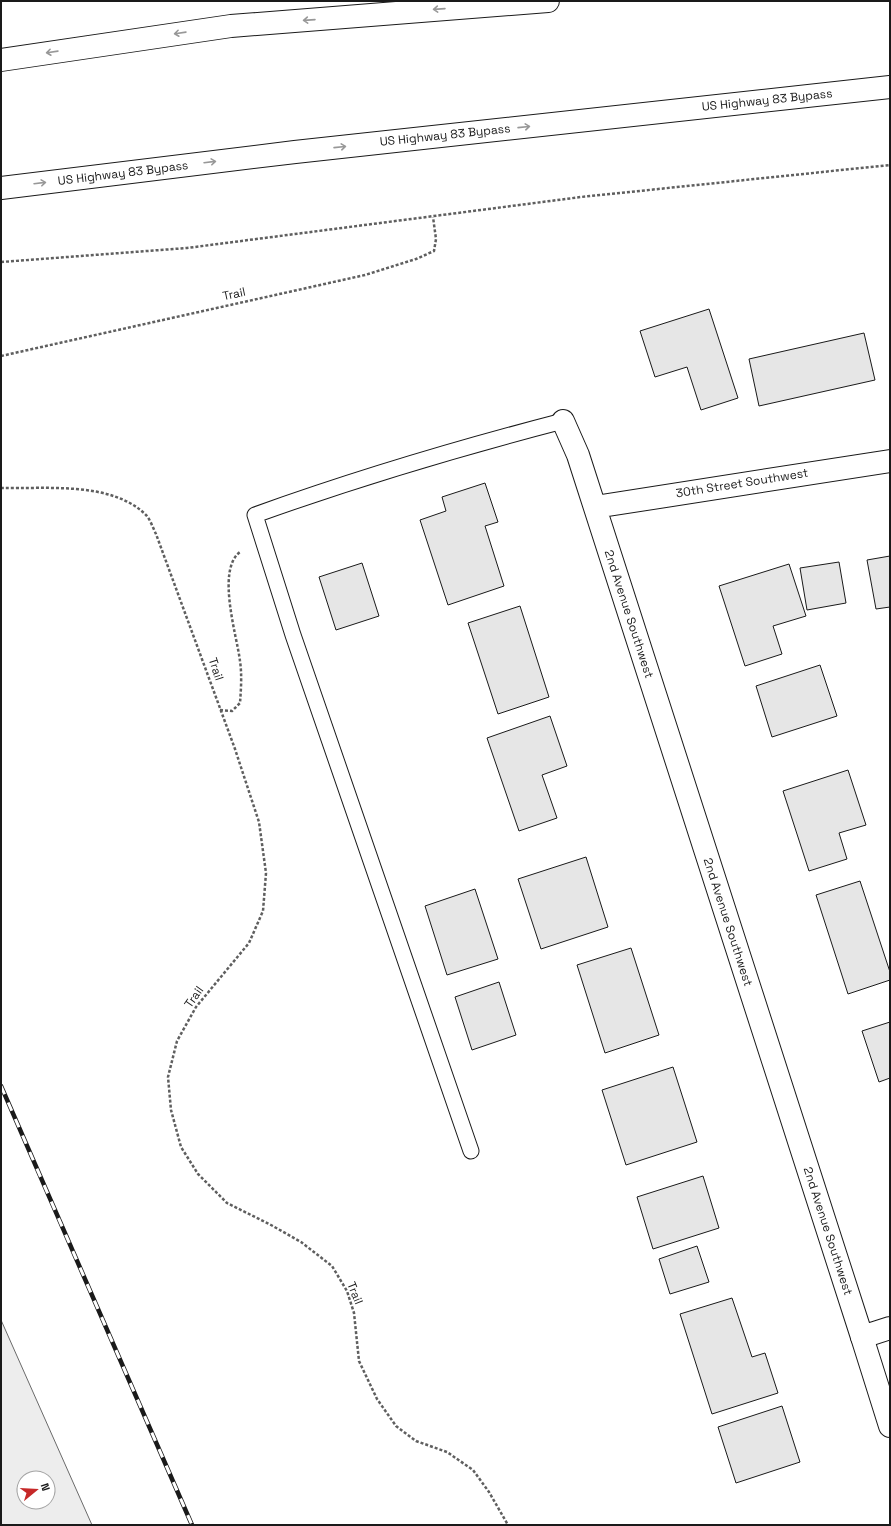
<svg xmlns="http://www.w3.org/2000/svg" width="891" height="1526" viewBox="0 0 891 1526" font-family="'Space Grotesk',sans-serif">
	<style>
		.built { fill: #ededed; stroke: #6a6a6a; fill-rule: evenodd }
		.building { fill: #e6e6e6; stroke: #1a1a1a }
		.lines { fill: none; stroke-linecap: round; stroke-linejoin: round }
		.lane-casing { stroke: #1a1a1a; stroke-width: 17 }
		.street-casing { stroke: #1a1a1a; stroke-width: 24 }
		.secondary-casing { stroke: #1a1a1a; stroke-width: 24 }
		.highway-casing { stroke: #1a1a1a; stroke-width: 24 }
		.path { stroke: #5f5f5f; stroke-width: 2.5; stroke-dasharray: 3 2; stroke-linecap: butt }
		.lane { stroke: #fff; stroke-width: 15 }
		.street { stroke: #fff; stroke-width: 22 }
		.secondary { stroke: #fff; stroke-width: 22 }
		.highway { stroke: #fff; stroke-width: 22 }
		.rail-casing { stroke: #1a1a1a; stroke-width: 4.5 }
		.rail { stroke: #fff; stroke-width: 3; stroke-dasharray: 9; stroke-linecap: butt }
		.oneway { stroke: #989898 }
		.labels { text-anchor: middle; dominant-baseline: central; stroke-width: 3; stroke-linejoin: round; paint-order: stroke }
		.street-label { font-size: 12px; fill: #1a1a1a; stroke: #fff }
	</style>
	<rect width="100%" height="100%" fill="#fff"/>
	<path class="built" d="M 1,1320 L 92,1525 L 1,1525 ZM 24,1478 L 48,1478 L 48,1502 L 24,1502 Z"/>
	<path class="building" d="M 709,309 L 738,398 L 701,410 L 687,367 L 655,377 L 640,331 Z
		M 864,333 L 875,380 L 759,406 L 749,359 Z
		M 485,483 L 498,522 L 485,526 L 504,586 L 448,605 L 420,520 L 446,511 L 442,497 Z
		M 890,556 L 890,607 L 876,609 L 867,560 Z
		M 839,562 L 846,603 L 807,610 L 800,568 Z
		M 362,563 L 379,616 L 336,630 L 319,577 Z
		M 789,564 L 806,616 L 773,626 L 782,654 L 745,666 L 719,586 Z
		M 520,606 L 549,697 L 498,714 L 468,623 Z
		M 820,665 L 837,716 L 772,737 L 756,686 Z
		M 550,716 L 567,766 L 542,775 L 557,818 L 519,831 L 487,738 Z
		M 848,770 L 866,825 L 839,833 L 847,859 L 809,871 L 783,791 Z
		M 586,857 L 608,927 L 541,949 L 518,879 Z
		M 860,881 L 890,972 L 890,980 L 848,994 L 816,895 Z
		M 475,889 L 498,959 L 447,975 L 425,906 Z
		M 631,948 L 659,1035 L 605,1053 L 577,965 Z
		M 499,982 L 516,1035 L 472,1050 L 455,997 Z
		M 890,1022 L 890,1078 L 879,1082 L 862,1031 Z
		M 673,1067 L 697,1142 L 626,1165 L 602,1090 Z
		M 703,1176 L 719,1228 L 653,1249 L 637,1197 Z
		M 697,1246 L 709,1282 L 670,1294 L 659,1259 Z
		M 732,1298 L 752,1357 L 765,1353 L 778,1393 L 712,1414 L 680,1314 Z
		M 782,1406 L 800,1462 L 736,1483 L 718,1427 Z"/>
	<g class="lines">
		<defs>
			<path id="lane" d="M 471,1151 L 293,635 L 255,515 C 355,479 459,448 563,421"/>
			<path id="street" d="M 563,421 L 578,455 L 862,1337 L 890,1328
				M 595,507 L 890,461"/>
			<path id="secondary" d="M 862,1337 L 890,1426"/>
			<path id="highway" d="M 1,60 L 231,26 L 548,1
				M 1,188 L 295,152 L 890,87"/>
		</defs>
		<use href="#lane" class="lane-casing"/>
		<use href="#street" class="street-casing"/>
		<use href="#secondary" class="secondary-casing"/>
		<use href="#highway" class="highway-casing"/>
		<path class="path" d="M 1,262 L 187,248 L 581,197 L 890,165
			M 1,356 L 365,275 L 416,259 L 434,251 L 436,239 L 433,217
			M 1,488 C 45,489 112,481 146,515 C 150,519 153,528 156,534 L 235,749 L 259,822 L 266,873 L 263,911 L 249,943 L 196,1007 L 177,1041 L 168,1077 L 171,1110 L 181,1147 L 198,1174 L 227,1203 L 271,1225 L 301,1242 L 332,1266 L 347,1291 L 354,1313 L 359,1361 L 377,1399 L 396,1426 L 416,1441 L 447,1452 L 473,1470 L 489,1492 L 508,1525
			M 220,710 L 232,711 L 240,703 C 241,690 242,674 240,661 C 237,636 216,570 240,552"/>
		<use href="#lane" class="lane"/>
		<use href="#street" class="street"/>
		<use href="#secondary" class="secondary"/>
		<use href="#highway" class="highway"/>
		<defs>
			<path id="rail" d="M 1,1086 L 192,1525"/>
		</defs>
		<use href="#rail" class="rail-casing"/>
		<use href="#rail" class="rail"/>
	</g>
	<defs><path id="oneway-shaft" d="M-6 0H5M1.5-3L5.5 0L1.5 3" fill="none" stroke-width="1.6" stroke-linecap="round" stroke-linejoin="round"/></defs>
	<g class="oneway">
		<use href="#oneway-shaft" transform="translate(439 9) rotate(176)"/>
		<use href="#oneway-shaft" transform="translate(309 20) rotate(176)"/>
		<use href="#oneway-shaft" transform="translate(180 33) rotate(172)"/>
		<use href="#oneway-shaft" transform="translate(52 52) rotate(172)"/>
		<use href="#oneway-shaft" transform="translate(524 127) rotate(-6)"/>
		<use href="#oneway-shaft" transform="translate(340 147) rotate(-6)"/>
		<use href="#oneway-shaft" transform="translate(210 162) rotate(-7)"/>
		<use href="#oneway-shaft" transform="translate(40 183) rotate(-7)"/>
	</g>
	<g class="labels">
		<g class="street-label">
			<text transform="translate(767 100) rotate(-6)">US Highway 83 Bypass</text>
			<text transform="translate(445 135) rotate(-6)">US Highway 83 Bypass</text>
			<text transform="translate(123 173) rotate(-7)">US Highway 83 Bypass</text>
			<text transform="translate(234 294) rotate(-12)">Trail</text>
			<text transform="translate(742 483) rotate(-9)">30th Street Southwest</text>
			<text transform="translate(629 614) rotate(72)">2nd Avenue Southwest</text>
			<text transform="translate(216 669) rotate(72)">Trail</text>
			<text transform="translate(728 922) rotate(72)">2nd Avenue Southwest</text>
			<text transform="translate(194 997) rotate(-55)">Trail</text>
			<text transform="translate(828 1231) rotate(72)">2nd Avenue Southwest</text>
			<text transform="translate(355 1293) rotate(68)">Trail</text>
		</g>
	</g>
	<rect width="891" height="1526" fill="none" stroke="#1a1a1a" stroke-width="4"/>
	<g transform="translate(36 1490) rotate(72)"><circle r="19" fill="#ffffff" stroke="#a3a3a3"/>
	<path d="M0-3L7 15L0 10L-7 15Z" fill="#c62828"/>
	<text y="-6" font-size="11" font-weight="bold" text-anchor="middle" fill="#1a1a1a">N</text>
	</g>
</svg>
